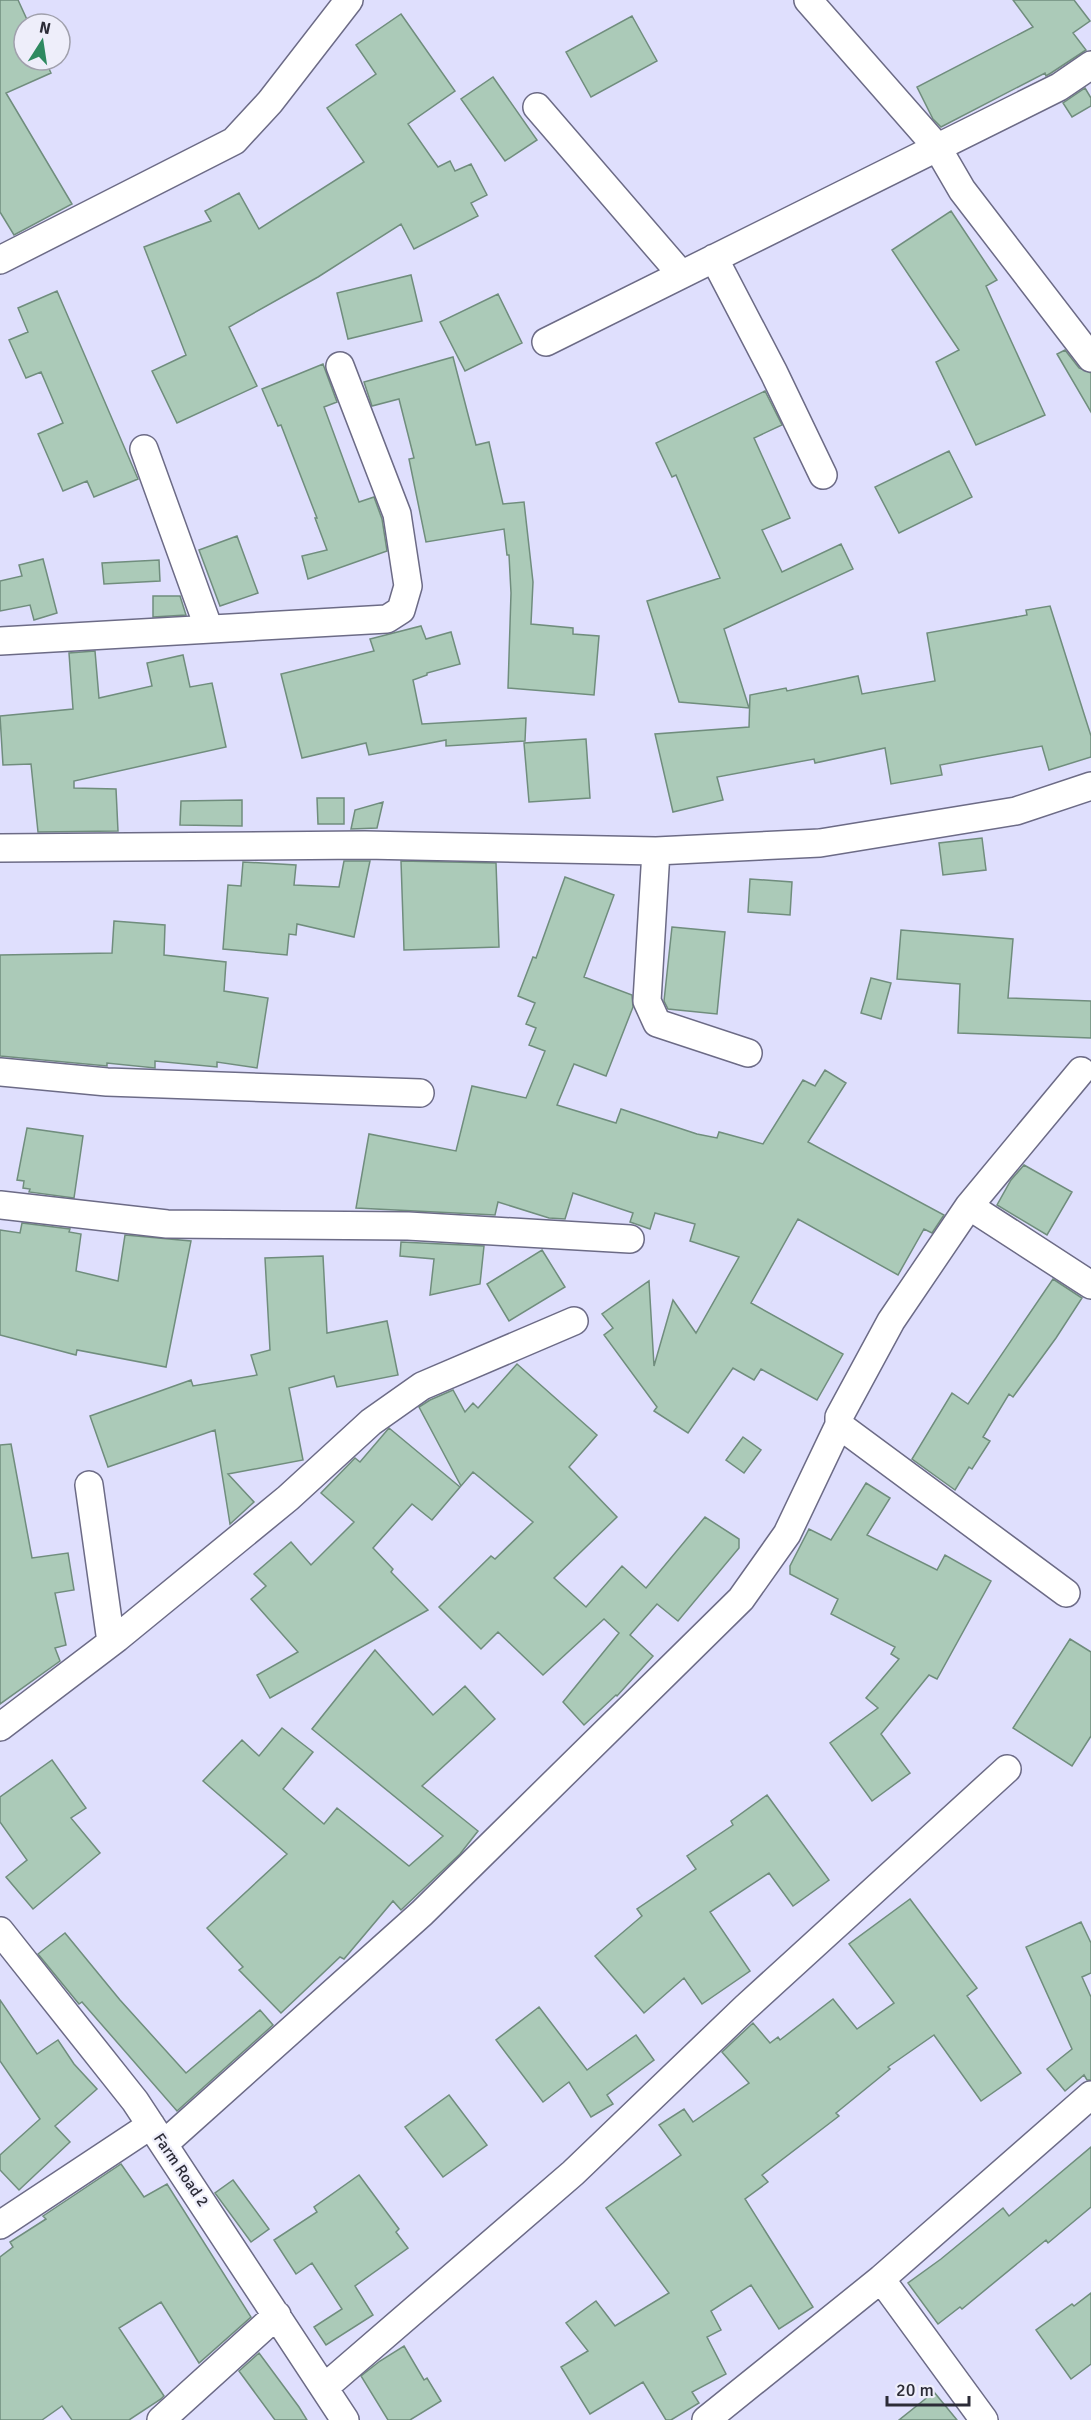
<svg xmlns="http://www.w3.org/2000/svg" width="1091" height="2420" viewBox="0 0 1091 2420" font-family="Signika,sans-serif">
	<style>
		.building { fill: #abcab8; stroke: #708d7d; stroke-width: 1.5 }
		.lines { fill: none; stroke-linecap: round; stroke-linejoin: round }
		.minor-casing { stroke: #6c6b86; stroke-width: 30 }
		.minor { stroke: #fff; stroke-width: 27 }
		.labels { text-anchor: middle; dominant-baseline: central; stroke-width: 4.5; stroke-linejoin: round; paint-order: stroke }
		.street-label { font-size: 16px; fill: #2c2c37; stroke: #eeeefa }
	</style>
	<rect width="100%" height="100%" fill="#dfdffd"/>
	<path class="building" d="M 0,0 L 18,0 L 29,24 L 24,24 L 24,60 L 45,60 L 51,73 L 6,93 L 72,204 L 14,235 L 0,212 Z
		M 1013,0 L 1074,0 L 1090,21 L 1073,33 L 1086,50 L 1051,73 L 1046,76 L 1045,73 L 941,127 L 933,119 L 917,87 L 1033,27 Z
		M 401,14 L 455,91 L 408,124 L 438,167 L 450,161 L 455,171 L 471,164 L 487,195 L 471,203 L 478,216 L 414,249 L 401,224 L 318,277 L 229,327 L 257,386 L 177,423 L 152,371 L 186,355 L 144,247 L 211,221 L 205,211 L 239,193 L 259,229 L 364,162 L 327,108 L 376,74 L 356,45 Z
		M 632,16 L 657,61 L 591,97 L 566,52 Z
		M 493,77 L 537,140 L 505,161 L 461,99 Z
		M 1085,88 L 1091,98 L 1091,106 L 1072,117 L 1063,103 Z
		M 951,211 L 997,280 L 986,286 L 1045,415 L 976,445 L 936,362 L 959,350 L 892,250 Z
		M 411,275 L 422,321 L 348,339 L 337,293 Z
		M 57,291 L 138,479 L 94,497 L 87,481 L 63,491 L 38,434 L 63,423 L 41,372 L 26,378 L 9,340 L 28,332 L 18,308 Z
		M 498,294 L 522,343 L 465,371 L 440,322 Z
		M 1065,350 L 1079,368 L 1091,373 L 1091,412 L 1057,354 Z
		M 453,357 L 476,445 L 489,442 L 503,504 L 524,502 L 533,582 L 531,624 L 573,628 L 573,634 L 599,636 L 594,695 L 508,688 L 511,593 L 509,555 L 507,555 L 504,529 L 426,542 L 409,459 L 414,458 L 399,399 L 372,406 L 364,382 Z
		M 323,364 L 337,402 L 324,407 L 359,502 L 374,497 L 382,519 L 387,551 L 308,579 L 302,556 L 327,550 L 315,518 L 317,518 L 281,425 L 278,426 L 262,389 Z
		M 765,391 L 782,425 L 754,438 L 790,518 L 762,530 L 782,572 L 841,544 L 853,569 L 724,629 L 749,708 L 679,702 L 647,601 L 720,578 L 676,475 L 672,477 L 656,443 Z
		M 949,451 L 972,497 L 899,533 L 875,487 Z
		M 237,536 L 258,593 L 220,606 L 199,550 Z
		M 43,559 L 57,613 L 34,620 L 30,605 L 0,611 L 0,581 L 22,576 L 19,565 Z
		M 159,560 L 160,581 L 104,584 L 102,563 Z
		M 153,596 L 180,596 L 186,615 L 153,617 Z
		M 1050,606 L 1091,736 L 1091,757 L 1049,770 L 1042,746 L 940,765 L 942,775 L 891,784 L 885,748 L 815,763 L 814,759 L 717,777 L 723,800 L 673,812 L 655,734 L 749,727 L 750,695 L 786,688 L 787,691 L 858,676 L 862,694 L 935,681 L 927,633 L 1027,615 L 1026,610 Z
		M 421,626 L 426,639 L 451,632 L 460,664 L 427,673 L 427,675 L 413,680 L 422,724 L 526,718 L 525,741 L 446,746 L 446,740 L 369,755 L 366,743 L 302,758 L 281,674 L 374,651 L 370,639 Z
		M 95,651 L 99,698 L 152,686 L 147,663 L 183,655 L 190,687 L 212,683 L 226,747 L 74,781 L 74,788 L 116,789 L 118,831 L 38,832 L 31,764 L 3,765 L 0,716 L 73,709 L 69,653 Z
		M 586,739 L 590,798 L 529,802 L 524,743 Z
		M 317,798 L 344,798 L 344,824 L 318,824 Z
		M 242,800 L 242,826 L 180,825 L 181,801 Z
		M 383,802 L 377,828 L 351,829 L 355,810 Z
		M 982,838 L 986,870 L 943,875 L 939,843 Z
		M 344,861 L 370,861 L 354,937 L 297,924 L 296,935 L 289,934 L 287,955 L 223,949 L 228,885 L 241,886 L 243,862 L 296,865 L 294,885 L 339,887 Z
		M 401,861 L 496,863 L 499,947 L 404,950 Z
		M 565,877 L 614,895 L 584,977 L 632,995 L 633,1007 L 606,1076 L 574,1064 L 557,1105 L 616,1123 L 621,1109 L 697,1134 L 717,1138 L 719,1132 L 763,1144 L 803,1080 L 815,1086 L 825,1070 L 846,1083 L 808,1142 L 944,1215 L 932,1233 L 924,1229 L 898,1275 L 798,1219 L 751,1303 L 843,1354 L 817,1400 L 761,1369 L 754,1380 L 733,1368 L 688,1433 L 654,1411 L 657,1407 L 604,1335 L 613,1328 L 602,1314 L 649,1281 L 654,1366 L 673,1300 L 696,1333 L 739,1257 L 690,1241 L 695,1224 L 655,1213 L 650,1229 L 630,1222 L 633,1213 L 573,1193 L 565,1219 L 549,1218 L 498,1202 L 495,1215 L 356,1208 L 369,1134 L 456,1151 L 472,1086 L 526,1098 L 545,1051 L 529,1045 L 536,1028 L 526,1024 L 535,1003 L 518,996 L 533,957 L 536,958 Z
		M 750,879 L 792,882 L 790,915 L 748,912 Z
		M 114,921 L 165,925 L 164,955 L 226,962 L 224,991 L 268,998 L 257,1068 L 217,1062 L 217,1067 L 155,1061 L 155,1068 L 107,1063 L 107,1066 L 0,1056 L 0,955 L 112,953 Z
		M 672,927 L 725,932 L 717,1014 L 668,1009 L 664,1001 Z
		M 901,930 L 1013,939 L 1008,998 L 1091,1001 L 1091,1038 L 958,1033 L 960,984 L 897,979 Z
		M 871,978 L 891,983 L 881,1019 L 861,1013 Z
		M 27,1128 L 83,1136 L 74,1198 L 29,1192 L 30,1189 L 23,1188 L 24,1181 L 17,1180 Z
		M 1024,1165 L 1072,1192 L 1047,1235 L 997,1205 L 1011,1180 Z
		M 22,1223 L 70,1229 L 69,1232 L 81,1234 L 76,1271 L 118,1281 L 125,1235 L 191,1241 L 166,1367 L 77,1350 L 76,1355 L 0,1335 L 0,1230 L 20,1233 Z
		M 401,1242 L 484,1246 L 480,1284 L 430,1295 L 434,1259 L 400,1256 Z
		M 542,1250 L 565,1287 L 509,1321 L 487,1284 Z
		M 323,1256 L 327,1333 L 387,1321 L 398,1375 L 337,1387 L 334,1376 L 289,1388 L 303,1460 L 228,1474 L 254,1502 L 230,1524 L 215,1430 L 108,1467 L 90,1416 L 191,1380 L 193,1386 L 257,1375 L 251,1355 L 270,1350 L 265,1258 Z
		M 1053,1279 L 1082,1298 L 1056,1338 L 1013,1397 L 1009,1394 L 983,1437 L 990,1441 L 972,1469 L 969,1467 L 955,1490 L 912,1459 L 952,1393 L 968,1404 Z
		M 517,1364 L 597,1435 L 569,1467 L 617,1517 L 554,1578 L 586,1607 L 622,1566 L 646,1588 L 705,1517 L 739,1539 L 739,1548 L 678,1621 L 657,1604 L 630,1635 L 653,1656 L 617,1696 L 616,1695 L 584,1725 L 563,1702 L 619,1633 L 604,1619 L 543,1675 L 498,1632 L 481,1649 L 439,1607 L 491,1556 L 495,1559 L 533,1522 L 473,1472 L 461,1486 L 419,1407 L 430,1400 L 453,1390 L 465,1412 L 473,1403 L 478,1408 Z
		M 389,1428 L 460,1487 L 432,1520 L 412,1504 L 373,1548 L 393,1569 L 391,1572 L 428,1610 L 270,1698 L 257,1675 L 298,1652 L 251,1599 L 266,1586 L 254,1574 L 291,1542 L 311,1565 L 354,1522 L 321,1493 L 355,1458 L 360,1462 Z
		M 743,1437 L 761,1450 L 744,1473 L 726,1460 Z
		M 11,1444 L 32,1558 L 68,1553 L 74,1590 L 55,1593 L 66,1645 L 55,1648 L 60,1661 L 0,1704 L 0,1445 Z
		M 866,1483 L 890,1498 L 867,1535 L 937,1570 L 945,1555 L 991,1581 L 937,1679 L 929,1675 L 881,1734 L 910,1773 L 872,1801 L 830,1743 L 878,1708 L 866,1698 L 899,1659 L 891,1654 L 895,1647 L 831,1614 L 838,1599 L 790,1574 L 790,1566 L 809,1529 L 831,1540 Z
		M 1070,1639 L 1091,1652 L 1091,1736 L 1072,1766 L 1013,1728 Z
		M 375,1650 L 433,1715 L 465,1686 L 495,1719 L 422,1786 L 478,1831 L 460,1854 L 401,1910 L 393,1901 L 344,1959 L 340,1957 L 281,2013 L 239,1970 L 243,1967 L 207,1928 L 287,1854 L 203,1781 L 242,1740 L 259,1756 L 282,1728 L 313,1752 L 283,1789 L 324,1824 L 337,1808 L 409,1866 L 443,1836 L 312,1729 Z
		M 52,1760 L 86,1808 L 71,1818 L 100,1853 L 33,1909 L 6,1877 L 27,1860 L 0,1822 L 0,1797 Z
		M 767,1795 L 829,1880 L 793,1906 L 769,1873 L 710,1912 L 750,1971 L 702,2004 L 684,1978 L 644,2013 L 595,1956 L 642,1916 L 637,1909 L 696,1869 L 687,1856 L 733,1825 L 731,1821 Z
		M 910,1899 L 977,1988 L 967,1996 L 1021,2073 L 981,2101 L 934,2035 L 888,2067 L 890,2069 L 836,2113 L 839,2116 L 762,2175 L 768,2182 L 745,2199 L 813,2307 L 779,2329 L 751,2285 L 711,2311 L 721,2330 L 707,2337 L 726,2374 L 692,2392 L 699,2403 L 671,2420 L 666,2420 L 643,2382 L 590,2414 L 561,2367 L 588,2351 L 566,2323 L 596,2301 L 615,2326 L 669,2293 L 606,2208 L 681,2155 L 659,2125 L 684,2109 L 693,2122 L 749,2083 L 722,2052 L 753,2023 L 770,2043 L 778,2037 L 780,2040 L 833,1999 L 857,2029 L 894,2003 L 849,1944 Z
		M 1081,1922 L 1091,1943 L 1091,1973 L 1082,1977 L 1091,1997 L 1091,2080 L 1087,2080 L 1084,2075 L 1065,2091 L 1047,2069 L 1072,2049 L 1026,1947 Z
		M 65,1933 L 120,2000 L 186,2073 L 260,2010 L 273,2025 L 177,2111 L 82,2002 L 79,2004 L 38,1954 Z
		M 0,2000 L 37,2054 L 58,2040 L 74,2064 L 97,2089 L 55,2126 L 70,2142 L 19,2190 L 0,2170 L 0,2155 L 40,2119 L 0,2061 Z
		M 539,2007 L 587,2070 L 636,2035 L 654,2060 L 607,2095 L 613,2104 L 591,2117 L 569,2082 L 543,2102 L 496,2040 Z
		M 449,2095 L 487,2145 L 443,2177 L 405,2127 Z
		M 1091,2147 L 1091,2207 L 1048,2243 L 1046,2240 L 962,2309 L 960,2307 L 938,2324 L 908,2283 L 941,2259 L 1003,2208 L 1009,2216 Z
		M 121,2164 L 144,2197 L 167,2184 L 251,2317 L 199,2363 L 161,2302 L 119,2328 L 164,2396 L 161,2399 L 129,2420 L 72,2420 L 62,2406 L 42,2420 L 0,2420 L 0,2257 L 13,2247 L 10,2242 L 46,2219 L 43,2216 Z
		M 359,2175 L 399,2229 L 396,2232 L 408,2248 L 355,2286 L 373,2315 L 326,2345 L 314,2327 L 342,2309 L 312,2263 L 296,2274 L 274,2240 L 317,2212 L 314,2207 Z
		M 233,2180 L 269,2229 L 251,2242 L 215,2193 Z
		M 1091,2293 L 1091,2364 L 1071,2379 L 1036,2330 L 1072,2304 L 1074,2306 Z
		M 404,2346 L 424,2380 L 427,2378 L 441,2401 L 410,2420 L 388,2420 L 361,2376 L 380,2361 Z
		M 259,2353 L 299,2407 L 307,2420 L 275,2420 L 239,2371 Z
		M 934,2392 L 957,2420 L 899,2420 Z"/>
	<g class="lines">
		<defs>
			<path id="minor" d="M 808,0 L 937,147 L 962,190 L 1091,358
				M 537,107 L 681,274
				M 714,258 L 774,373 L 823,475
				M 0,260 L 234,141 L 270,102 L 349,0
				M 546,342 L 1059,87 L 1091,65
				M 144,449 L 209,629
				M 0,641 L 387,619 L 401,610 L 408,586 L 397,514 L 340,366
				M 0,848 L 365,845 L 656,851 L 820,843 L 1016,811 L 1091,786
				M 656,851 L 647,1001 L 657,1023 L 748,1053
				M 0,1072 L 107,1082 L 420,1093
				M 0,1205 L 167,1224 L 408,1226 L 630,1239
				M 969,1206 L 1091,1285
				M 839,1425 L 1066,1593
				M 89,1485 L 111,1642
				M 0,1727 L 117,1638 L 288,1498 L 371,1422 L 422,1386 L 574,1321
				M 0,1931 L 135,2101 L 345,2420
				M 164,2144 L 422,1913 L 741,1599 L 787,1534 L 839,1425 L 839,1417 L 891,1321 L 969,1206 L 1081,1071
				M 0,2225 L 151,2125
				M 881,2279 L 984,2420
				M 325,2387 L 573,2173 L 745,2008 L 1007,1769
				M 161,2420 L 277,2315
				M 706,2420 L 881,2279 L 1091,2095"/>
		</defs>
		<use href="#minor" class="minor-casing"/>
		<use href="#minor" class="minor"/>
	</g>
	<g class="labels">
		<g class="street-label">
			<text transform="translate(181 2170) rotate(56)">Farm Road 2</text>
		</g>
	</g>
	<g transform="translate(42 42) rotate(12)"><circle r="28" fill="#eeeefa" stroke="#a0a0ac" stroke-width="1.5"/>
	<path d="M0-4.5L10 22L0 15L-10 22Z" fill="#2e8960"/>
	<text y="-9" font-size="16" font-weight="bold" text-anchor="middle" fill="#2c2c37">N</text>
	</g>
	<path d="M887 2396v9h82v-9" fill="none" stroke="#2c2c37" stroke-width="3"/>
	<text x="896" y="2396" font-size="18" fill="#2c2c37" stroke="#eeeefa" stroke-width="4.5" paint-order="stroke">20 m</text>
</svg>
